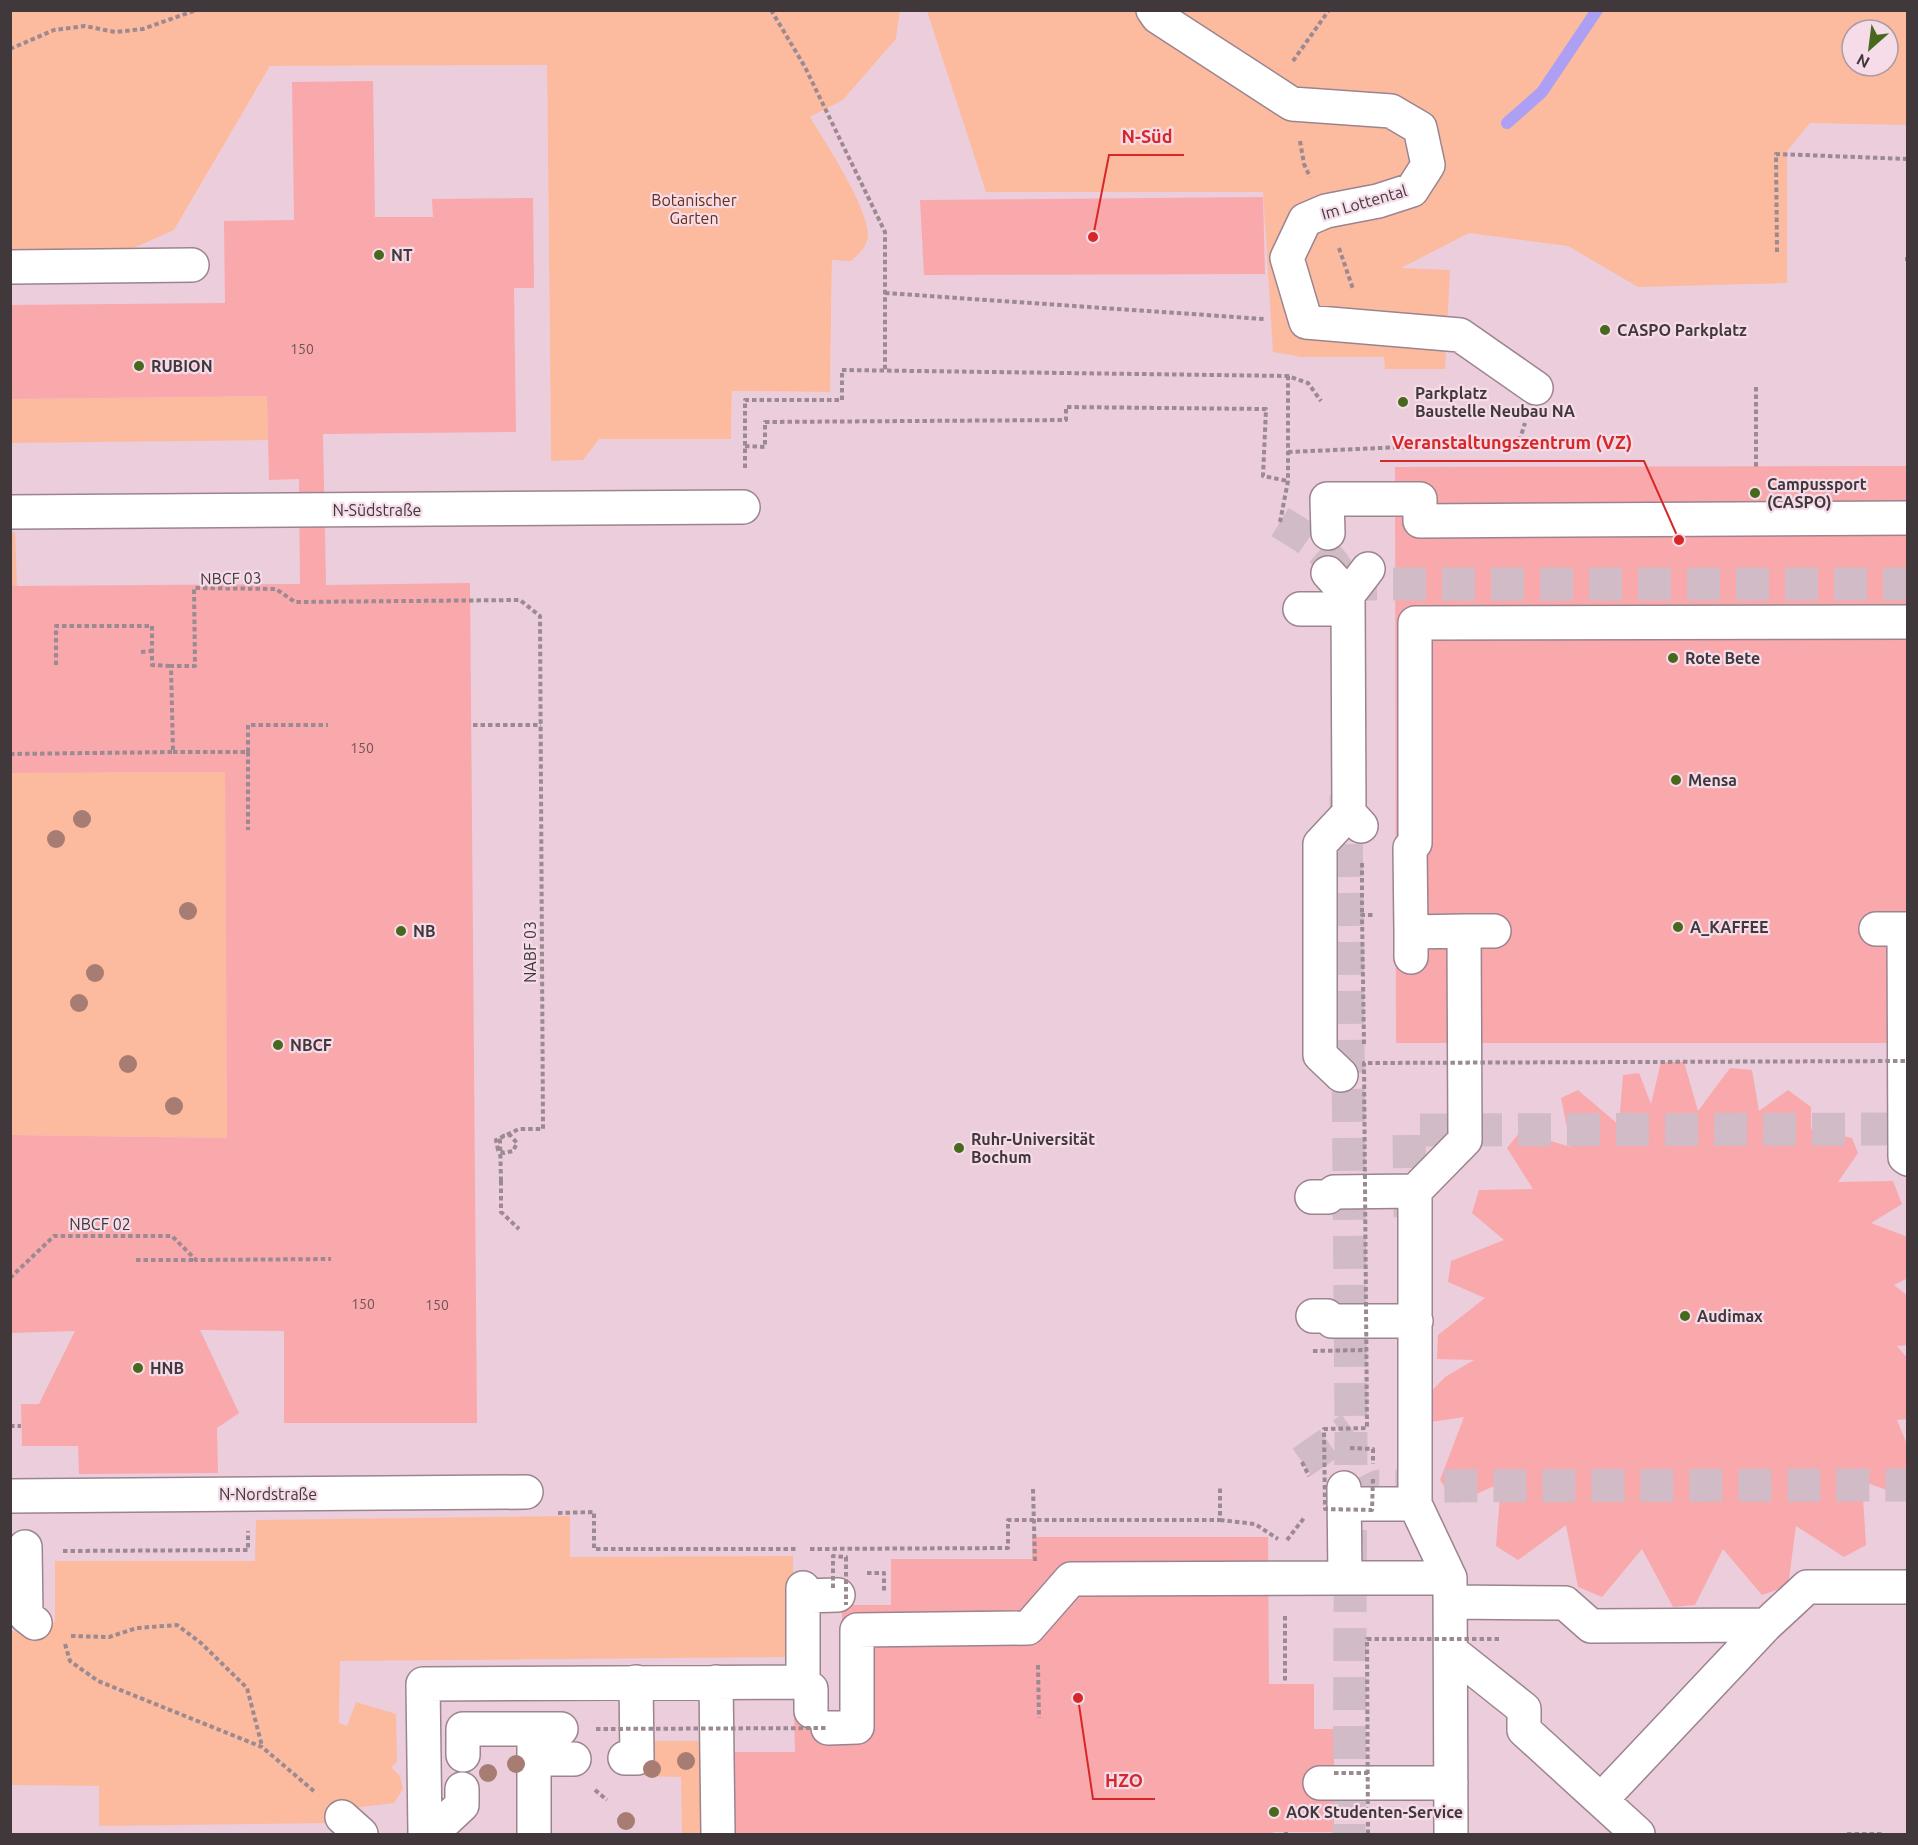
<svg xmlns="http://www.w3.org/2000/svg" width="1918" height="1845" viewBox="0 0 1918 1845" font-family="Ubuntu,sans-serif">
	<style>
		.built { fill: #eccddc; fill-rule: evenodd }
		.green { fill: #fcbb9f; fill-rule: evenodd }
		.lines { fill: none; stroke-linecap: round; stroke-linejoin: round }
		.stream { stroke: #ada0f4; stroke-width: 12 }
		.building { fill: #f9a8ac }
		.minor-tunnel { stroke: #d1bbc6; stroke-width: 33; stroke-dasharray: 33 16; stroke-linecap: butt }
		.minor-casing { stroke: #9b848f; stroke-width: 36 }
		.path { stroke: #9b8a92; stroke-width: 4; stroke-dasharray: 4.5 3; stroke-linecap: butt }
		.minor { stroke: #fff; stroke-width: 33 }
		.path-bridge { stroke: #9b8a92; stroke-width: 4; stroke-dasharray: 4.5 3; stroke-linecap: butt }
		.tree { fill: #a77c73 }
		.poi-dot { fill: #48681e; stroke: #f5dce8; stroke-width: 2 }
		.labels { text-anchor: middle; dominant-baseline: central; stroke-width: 4.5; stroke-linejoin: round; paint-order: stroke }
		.number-label { font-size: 14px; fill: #6f5458 }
		.park-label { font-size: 16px; fill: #672e13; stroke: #f5dce8 }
		.street-label { font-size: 16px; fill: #41383c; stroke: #f5dce8 }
		.poi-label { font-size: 16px; font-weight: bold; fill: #41383c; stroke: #f5dce8; text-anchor: start }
		.leader { fill: none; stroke: #d62828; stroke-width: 2 }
		.callout-dot { fill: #d62828; stroke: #f5dce8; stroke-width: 2 }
		.callout-label { font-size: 18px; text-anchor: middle; font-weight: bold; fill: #d62828; stroke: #f5dce8; stroke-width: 4.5; stroke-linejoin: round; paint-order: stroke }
	</style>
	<rect width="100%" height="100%" fill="#f5dce8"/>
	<path class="built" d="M 900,11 L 1907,11 L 1907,1834 L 11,1834 L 10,252 L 174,230 L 270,66 L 547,65 L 551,461 L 599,439 L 731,439 L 732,391 L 830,392 L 834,158 L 810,117 L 843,100 L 896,39 ZM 1852,30 L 1888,30 L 1888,66 L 1852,66 Z"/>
	<path class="green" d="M 10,11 L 900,11 L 896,39 L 843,100 L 810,117 C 826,144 867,205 868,235 C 868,246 859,254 851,261 L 832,260 L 830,392 L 732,391 L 731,439 L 599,439 L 583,460 L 551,461 L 547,65 L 270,66 L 174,230 L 127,251 L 11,252 Z
		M 927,11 L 1907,11 L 1907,125 L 1810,123 L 1787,151 L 1787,283 L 1638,287 L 1568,246 L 1469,233 L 1401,268 L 1450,270 L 1445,369 L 1385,369 L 1384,357 L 1302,357 L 1273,352 L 1263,192 L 986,192 ZM 1852,30 L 1888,30 L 1888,66 L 1852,66 Z
		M 267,396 L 268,440 L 11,443 L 10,399 Z
		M 11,532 L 15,532 L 17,586 L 11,586 Z
		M 225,772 L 227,1138 L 11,1135 L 10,773 Z
		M 570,1516 L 570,1557 L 793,1556 L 794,1657 L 340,1661 L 339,1723 L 347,1726 L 356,1702 L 396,1714 L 397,1762 L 391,1767 L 400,1776 L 403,1789 L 394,1803 L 351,1808 L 334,1823 L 99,1826 L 99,1786 L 11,1785 L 11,1631 L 35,1631 L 55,1622 L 55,1561 L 255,1561 L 256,1520 Z
		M 645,1741 L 705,1741 L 707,1834 L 682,1834 L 681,1777 L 644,1776 Z"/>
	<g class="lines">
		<path class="stream" d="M 1507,123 L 1542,92 L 1597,10"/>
	</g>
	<path class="building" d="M 373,81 L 375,217 L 433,217 L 432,199 L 533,198 L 534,288 L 514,288 L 516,432 L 323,434 L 326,585 L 470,583 L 477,1423 L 284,1423 L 284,1331 L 200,1330 L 239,1413 L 217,1428 L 218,1473 L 79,1474 L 78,1446 L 22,1446 L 21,1404 L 39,1404 L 75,1331 L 10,1333 L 10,1135 L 227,1138 L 225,772 L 10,773 L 10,586 L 300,584 L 299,479 L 269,480 L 267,396 L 10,399 L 10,305 L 225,303 L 224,221 L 294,220 L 292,82 Z
		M 1263,197 L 1265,274 L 924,275 L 920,200 Z
		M 1908,466 L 1908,1043 L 1396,1043 L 1395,467 Z
		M 1661,1062 L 1684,1062 L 1698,1111 L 1730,1068 L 1752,1070 L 1759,1111 L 1788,1090 L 1811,1107 L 1811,1129 L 1852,1138 L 1858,1153 L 1838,1182 L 1893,1181 L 1902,1204 L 1871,1223 L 1908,1237 L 1908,1278 L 1894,1285 L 1908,1296 L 1908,1345 L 1897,1346 L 1908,1359 L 1908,1419 L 1897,1420 L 1908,1447 L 1908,1498 L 1862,1481 L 1866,1545 L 1844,1557 L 1796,1526 L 1788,1586 L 1762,1595 L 1723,1549 L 1695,1605 L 1673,1607 L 1642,1549 L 1602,1597 L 1578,1587 L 1566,1525 L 1518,1560 L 1496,1546 L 1501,1483 L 1456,1503 L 1440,1480 L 1464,1417 L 1424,1423 L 1423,1400 L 1445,1377 L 1474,1360 L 1437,1359 L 1438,1335 L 1485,1298 L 1448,1282 L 1451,1261 L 1504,1240 L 1472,1213 L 1479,1190 L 1533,1189 L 1507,1148 L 1520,1132 L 1571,1147 L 1561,1098 L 1578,1090 L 1619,1125 L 1623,1075 L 1639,1073 L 1651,1104 Z
		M 1032,1537 L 1268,1537 L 1269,1684 L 1314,1684 L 1314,1729 L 1334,1729 L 1334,1832 L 1273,1832 L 1273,1834 L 731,1834 L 730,1752 L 795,1752 L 794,1712 L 842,1712 L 842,1605 L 891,1605 L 891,1559 L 1032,1559 Z"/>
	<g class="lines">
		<path class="minor-tunnel" d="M 1280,522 C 1308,539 1344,559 1344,596
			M 1344,584 L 1908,584
			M 1346,795 L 1351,1428 L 1349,1834
			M 1410,1217 L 1409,1130 L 1908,1129
			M 1302,1462 L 1351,1428
			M 1350,1501 L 1379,1486 L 1908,1485"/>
		<defs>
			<path id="minor" d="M 1153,10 L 1158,17 L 1292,104 L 1391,111 L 1420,128 L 1428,165 L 1412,190 L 1378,201 L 1326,211 L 1305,220 L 1287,258 L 1306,322 L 1460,335 L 1536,388
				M 10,267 L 192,265
				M 10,512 L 743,507
				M 1328,533 L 1327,499 L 1420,499 L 1420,521 L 1908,518
				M 1328,573 L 1348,595 L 1349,813 L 1361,826
				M 1348,595 L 1368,569
				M 1300,609 L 1348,609
				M 1876,929 L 1904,929
				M 1908,929 L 1904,929 L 1905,1157 L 1908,1159
				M 1411,932 L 1410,848 L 1415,843 L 1415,623 L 1908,622
				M 1411,957 L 1411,932 L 1464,931
				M 1341,1075 L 1320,1055 L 1320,844 L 1349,813
				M 1312,1197 L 1328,1197 L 1334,1192 L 1415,1191
				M 1313,1316 L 1327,1316 L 1332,1321 L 1416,1321
				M 10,1496 L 526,1492
				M 1344,1504 L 1415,1504
				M 25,1547 L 26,1616 L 35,1623
				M 1345,1578 L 1450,1578
				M 803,1596 L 838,1595
				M 1451,1602 L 1565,1603 L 1591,1626 L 1766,1625
				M 1451,1651 L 1524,1709 L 1524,1730 L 1638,1834
				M 716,1682 L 718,1834
				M 803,1682 L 811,1689 L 811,1711
				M 828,1728 L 857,1727 L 857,1630 L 1028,1628 L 1071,1579 L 1345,1578 L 1344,1488
				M 534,1729 L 534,1834
				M 463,1755 L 463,1729 L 561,1729
				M 625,1758 L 637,1758 L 636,1682
				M 534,1759 L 574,1759
				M 1320,1783 L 1451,1783
				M 1601,1800 L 1766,1625 L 1807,1587 L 1908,1587
				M 342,1817 L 361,1834
				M 425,1834 L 423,1684 L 803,1682 L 803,1588
				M 431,1834 L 462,1805 L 462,1789
				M 1451,1834 L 1450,1578 L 1415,1504 L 1415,1191 L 1465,1140 L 1464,931 L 1494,931"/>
		</defs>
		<use href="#minor" class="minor-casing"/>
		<path class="path" d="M 771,10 L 805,67 L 885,232 L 885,370
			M 10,49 L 54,30 L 85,26 L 115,32 L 143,29 L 196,10
			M 1293,61 L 1329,10
			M 10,89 L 10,114
			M 1300,141 L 1304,164 L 1310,177
			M 1339,248 L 1353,289
			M 1777,252 L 1776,154 L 1908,159
			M 1905,259 L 1908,259
			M 885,293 L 1264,319
			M 1756,387 L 1756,467
			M 745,446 L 765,447 L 765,422 L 1066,420 L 1066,407 L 1266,409 L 1263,476 L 1288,481
			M 1288,452 L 1519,442 L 1525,423
			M 745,468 L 745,400 L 842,400 L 842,370 L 1288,376 L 1308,383 L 1321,401
			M 1280,522 L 1288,481 L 1288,376
			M 141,652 L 152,651
			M 56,665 L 56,626 L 152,626 L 152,665 L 171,666
			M 473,725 L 541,725
			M 173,752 L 248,752 L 248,830
			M 248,752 L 248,725 L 328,725
			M 10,754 L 173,752 L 171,666 L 195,666 L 194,588 L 276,589 L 295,602 L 520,600 L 540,616 L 543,1129 L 519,1129 L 496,1140 L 498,1150 L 504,1153 L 513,1151 L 517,1143 L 510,1135 L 502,1136
			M 1362,863 L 1362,915
			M 1364,1044 L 1362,915 L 1373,915
			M 501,1181 L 501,1212 L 519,1229
			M 136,1260 L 196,1260
			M 10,1278 L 54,1236 L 172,1236 L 196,1260 L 331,1259
			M 10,1426 L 21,1426
			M 1350,1448 L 1373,1449 L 1373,1464
			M 1302,1462 L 1309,1476
			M 1033,1489 L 1035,1561
			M 558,1513 L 594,1512 L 594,1549 L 796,1549
			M 1220,1520 L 1255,1524 L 1278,1539
			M 1287,1540 L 1304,1518
			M 810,1549 L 1008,1548 L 1008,1520 L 1220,1520 L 1220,1487
			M 63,1551 L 248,1550 L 248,1531
			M 867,1573 L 884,1573 L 884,1593
			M 1285,1616 L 1285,1683
			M 71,1636 L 109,1637 L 137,1628 L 177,1625 L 201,1643 L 247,1688 L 262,1746
			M 65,1644 L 70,1661 L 98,1681 L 262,1747 L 315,1792
			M 1038,1665 L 1039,1718
			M 595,1790 L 607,1800
			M 1286,1832 L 1286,1834
			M 1847,1834 L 1883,1834"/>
		<use href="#minor" class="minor"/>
		<path class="path-bridge" d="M 501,1181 L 500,1140 L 502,1136
			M 1313,1351 L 1366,1350
			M 1373,1479 L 1372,1510 L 1325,1509 L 1324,1429 L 1367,1428 L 1364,1063 L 1908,1061
			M 833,1588 L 833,1556 L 846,1557 L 846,1605
			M 596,1729 L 828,1728
			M 1334,1773 L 1368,1773
			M 1368,1834 L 1367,1639 L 1500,1639"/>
	</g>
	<g class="tree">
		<circle cx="82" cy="819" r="9"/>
		<circle cx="56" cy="839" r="9"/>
		<circle cx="188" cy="911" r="9"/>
		<circle cx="95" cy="973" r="9"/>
		<circle cx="79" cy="1003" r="9"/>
		<circle cx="128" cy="1064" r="9"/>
		<circle cx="174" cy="1106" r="9"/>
		<circle cx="686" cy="1761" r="9"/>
		<circle cx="516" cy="1764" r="9"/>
		<circle cx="652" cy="1769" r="9"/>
		<circle cx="488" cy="1773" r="9"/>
		<circle cx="626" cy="1821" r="9"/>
	</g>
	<g class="poi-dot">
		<circle cx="379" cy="255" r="6"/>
		<circle cx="1605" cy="330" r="6"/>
		<circle cx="139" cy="366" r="6"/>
		<circle cx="1403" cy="402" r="6"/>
		<circle cx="1755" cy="493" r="6"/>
		<circle cx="1673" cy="658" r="6"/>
		<circle cx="1676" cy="780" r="6"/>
		<circle cx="1678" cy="927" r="6"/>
		<circle cx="401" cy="931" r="6"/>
		<circle cx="278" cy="1045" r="6"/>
		<circle cx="959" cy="1148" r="6"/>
		<circle cx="1685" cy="1316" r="6"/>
		<circle cx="138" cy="1368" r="6"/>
		<circle cx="1274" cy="1812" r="6"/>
	</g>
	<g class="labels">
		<g class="number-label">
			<text x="302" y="349">150</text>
			<text x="362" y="748">150</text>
			<text x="363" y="1304">150</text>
			<text x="437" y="1305">150</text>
		</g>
		<g class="park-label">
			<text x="694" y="200">Botanischer<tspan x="694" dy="18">Garten</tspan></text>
		</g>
		<g class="street-label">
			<text transform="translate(1364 202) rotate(-16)">Im Lottental</text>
			<text x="377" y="510">N-Südstraße</text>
			<text transform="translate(231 578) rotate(-1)">NBCF 03</text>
			<text transform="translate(530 952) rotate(-90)">NABF 03</text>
			<text x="100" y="1224">NBCF 02</text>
			<text x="268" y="1494">N-Nordstraße</text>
		</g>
		<g class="poi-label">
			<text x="391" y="255">NT</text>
			<text x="1617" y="330">CASPO Parkplatz</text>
			<text x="151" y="366">RUBION</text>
			<text x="1415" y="393">Parkplatz<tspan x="1415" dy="18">Baustelle Neubau NA</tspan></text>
			<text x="1767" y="484">Campussport<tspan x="1767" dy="18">(CASPO)</tspan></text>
			<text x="1685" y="658">Rote Bete</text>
			<text x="1688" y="780">Mensa</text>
			<text x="1690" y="927">A_KAFFEE</text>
			<text x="413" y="931">NB</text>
			<text x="290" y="1045">NBCF</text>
			<text x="971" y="1139">Ruhr-Universität<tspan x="971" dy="18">Bochum</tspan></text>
			<text x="1697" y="1316">Audimax</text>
			<text x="150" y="1368">HNB</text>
			<text x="1286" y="1812">AOK Studenten-Service</text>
		</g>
	</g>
	<path class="leader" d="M1093 237L1109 155H1184M1679 540L1644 461H1380M1078 1698L1093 1799H1155"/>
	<g class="callout-dot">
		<circle cx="1093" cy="237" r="6"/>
		<circle cx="1679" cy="540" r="6"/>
		<circle cx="1078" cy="1698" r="6"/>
	</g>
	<g class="callout-label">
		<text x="1147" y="143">N-Süd</text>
		<text x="1512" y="449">Veranstaltungszentrum (VZ)</text>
		<text x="1124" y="1787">HZO</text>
	</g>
	<rect width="1918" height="1845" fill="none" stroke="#41383c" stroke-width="24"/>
	<g transform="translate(1870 48) rotate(208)"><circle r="28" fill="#f5dce8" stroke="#ad9aa3" stroke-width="1.5"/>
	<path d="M0-4.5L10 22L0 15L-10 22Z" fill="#48681e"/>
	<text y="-9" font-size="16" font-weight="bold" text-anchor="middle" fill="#41383c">N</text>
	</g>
</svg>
